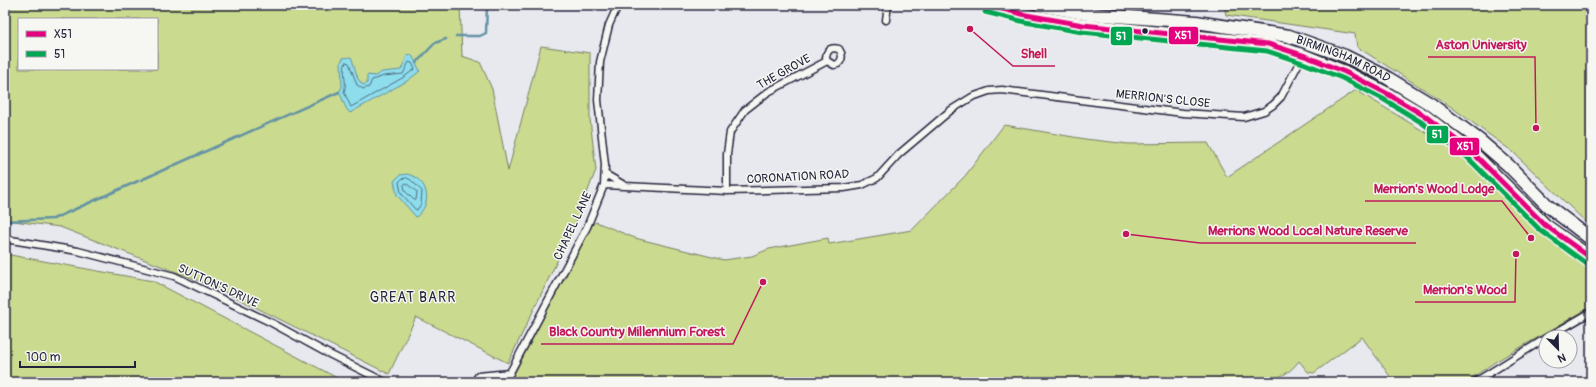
<svg xmlns="http://www.w3.org/2000/svg" width="1596" height="387" viewBox="0 0 1596 387" font-family="Pangolin,sans-serif">
	<style>
		.green { fill: #cada8e; stroke: #767e64; fill-rule: evenodd }
		.water { fill: #8eddec; stroke: #6392a5 }
		.lines { fill: none; stroke-linecap: round; stroke-linejoin: round }
		.shore { stroke: #4d6d82; stroke-width: 1 }
		.stream { stroke: #6392a5; stroke-width: 2.5 }
		.street-casing { stroke: #22223b; stroke-width: 9 }
		.highway-casing { stroke: #22223b; stroke-width: 15 }
		.street { stroke: #f6f6f2; stroke-width: 6 }
		.highway { stroke: #f6f6f2; stroke-width: 12 }
		.bus-1-casing { stroke: #f6f6f2; stroke-width: 8 }
		.bus-2-casing { stroke: #f6f6f2; stroke-width: 8 }
		.bus-1 { stroke: #e5007d; stroke-width: 5 }
		.bus-2 { stroke: #00a651; stroke-width: 5 }
		.bus-dot { fill: #22223b; stroke: #f6f6f2; stroke-width: 1.5 }
		.labels { text-anchor: middle; dominant-baseline: central; stroke-width: 3; stroke-linejoin: round; paint-order: stroke }
		.street-label { font-size: 12px; fill: #22223b; stroke: #f6f6f2 }
		.quarter-label { font-size: 14px; letter-spacing: 1px; fill: #22223b; stroke: #f6f6f2 }
		.leader { fill: none; stroke: #c2185b; stroke-width: 1.5 }
		.callout-dot { fill: #c2185b; stroke: #f6f6f2; stroke-width: 1.5 }
		.callout-label { font-size: 13px; text-anchor: middle; font-weight: bold; fill: #c2185b; stroke: #f6f6f2; stroke-width: 3; stroke-linejoin: round; paint-order: stroke }
		.line-badge { stroke: #f6f6f2; stroke-width: 1.5 }
		.badge-label { font-size: 11px; text-anchor: middle; font-weight: bold; fill: #fff }
	</style>
	<rect width="100%" height="100%" fill="#e8e9ef"/>
	<filter id="ink" filterUnits="userSpaceOnUse"><feTurbulence type="fractalNoise" baseFrequency=".025" numOctaves="2"/><feDisplacementMap in="SourceGraphic" scale="8" xChannelSelector="R" yChannelSelector="G"/><feConvolveMatrix kernelMatrix="1 2 1 2 8 2 1 2 1" color-interpolation-filters="sRGB"/></filter>
	<g filter="url(#ink)">
		<path class="green" d="M 5,5 L 460,5 L 462,56 L 480,62 L 492,89 L 508,171 L 541,46 L 590,53 L 590,119 L 596,170 L 575,224 L 508,363 L 416,317 L 389,374 L 215,287 L 60,227 L 5,220 ZM 19,19 L 157,19 L 157,69 L 19,69 Z
			M 1224,5 L 1591,5 L 1591,227 L 1513,152 L 1447,104 L 1357,47 L 1355,34 L 1226,15 Z
			M 1356,90 L 1464,156 L 1522,211 L 1591,261 L 1591,307 L 1495,362 L 1466,382 L 1394,382 L 1362,337 L 1314,373 L 1308,372 L 1299,361 C 1282,383 1267,379 1243,378 L 1241,382 L 510,382 L 592,225 L 596,222 L 635,238 L 724,260 L 752,256 L 769,249 L 828,238 L 829,244 L 912,230 L 965,176 L 1004,125 L 1085,139 L 1129,144 L 1208,143 L 1227,177 Z
			M 5,254 L 153,281 L 345,382 L 5,382 Z"/>
		<path class="water" d="M 411,55 L 413,57 L 420,71 L 407,81 L 350,113 C 344,108 343,98 339,92 L 342,87 L 341,62 L 343,58 L 351,57 L 352,59 L 358,79 L 363,85 L 367,83 L 367,76 L 368,75 L 375,76 L 382,72 L 401,70 L 407,56 Z
			M 407,174 C 428,179 434,203 416,217 L 397,195 L 394,181 L 400,175 Z"/>
		<g class="lines">
			<path class="shore" d="M 346,62 L 349,63 L 357,85 L 363,89 L 369,87 L 372,80 L 384,76 L 403,74 L 409,62 L 412,63 L 415,69 L 404,77 L 351,107 L 344,92 C 348,82 341,71 346,62 Z
				M 407,178 L 411,180 L 422,191 L 421,204 L 417,210 L 415,209 L 401,193 L 399,182 L 402,179 Z
				M 406,183 L 417,192 L 416,200 L 414,200 L 405,191 L 404,185 Z"/>
			<path class="stream" d="M 456,36 L 480,36 L 486,33 L 487,5
				M 416,63 L 435,43 L 446,39
				M 141,180 L 339,92
				M 5,221 L 53,219 L 138,181"/>
			<defs>
				<path id="street" d="M 886,20 L 888,5
					M 605,174 L 624,185
					M 604,185 L 727,191 L 844,188 L 862,185 L 877,178 L 899,154 L 951,110 L 972,97 L 989,91 L 1002,90 L 1183,113 L 1244,117 L 1264,111 L 1273,105 L 1281,97 L 1300,61 L 1305,56
					M 727,191 L 727,154 L 730,132 L 745,110 L 768,92 L 827,61 L 834,65 L 838,64 C 843,59 843,55 839,49 C 831,47 827,49 826,58 L 827,61
					M 5,239 L 78,251 L 174,276 L 272,323 L 325,352 L 385,382
					M 1548,337 L 1591,312
					M 475,382 L 478,376 L 510,373
					M 505,382 L 587,227 L 604,185 L 605,165 L 598,100 L 600,62 L 609,25 L 618,5
					M 1475,382 L 1546,338"/>
				<g id="highway">
					<path d="M 987,5 L 1026,15 L 1083,25 L 1268,44 L 1305,56 L 1345,72 L 1386,93 L 1425,116 L 1472,152 L 1545,225 L 1591,258"/>
					<path id="s1" d="M 1040,5 L 1090,14 L 1196,22 L 1289,36 L 1345,56 L 1381,74 L 1432,105 L 1479,140 L 1508,165 L 1548,206 L 1591,239"/>
				</g>
			</defs>
			<use href="#street" class="street-casing"/>
			<use href="#highway" class="highway-casing"/>
			<use href="#street" class="street"/>
			<use href="#highway" class="highway"/>
			<defs>
				<path id="bus-1" d="M 987,5 L 1026,15 L 1083,25 L 1268,44 L 1305,56 L 1345,72 L 1386,93 L 1425,116 L 1472,152 L 1545,225 L 1591,258"/>
				<path id="bus-2" d="M 985,12 L 1025,22 L 1082,32 L 1267,51 L 1303,63 L 1342,78 L 1383,99 L 1421,122 L 1467,157 L 1540,230 L 1587,264"/>
			</defs>
			<use href="#bus-1" class="bus-1-casing"/>
			<use href="#bus-2" class="bus-2-casing"/>
			<use href="#bus-1" class="bus-1"/>
			<use href="#bus-2" class="bus-2"/>
		</g>
	</g>
	<circle class="bus-dot" cx="1145" cy="31" r="3.5"/>
	<g class="labels">
		<g class="street-label">
			<text stroke="none"><textPath href="#s1" startOffset="310">BIRMINGHAM ROAD</textPath></text>
			<text transform="translate(784 72) rotate(-29)">THE GROVE</text>
			<text transform="translate(1163 99) rotate(6)">MERRION'S CLOSE</text>
			<text transform="translate(798 177) rotate(-3)">CORONATION ROAD</text>
			<text transform="translate(573 226) rotate(-65)">CHAPEL LANE</text>
			<text transform="translate(218 286) rotate(25)">SUTTON'S DRIVE</text>
		</g>
		<g class="quarter-label">
			<text x="413" y="297">GREAT BARR</text>
		</g>
	</g>
	<path class="leader" d="M1536 128L1535 57H1428M970 29L1013 66H1055M1531 238L1502 201H1365M1126 234L1200 243H1416M1516 254L1515 302H1415M763 282L733 344H541"/>
	<g class="callout-dot">
		<circle cx="1536" cy="128" r="4"/>
		<circle cx="970" cy="29" r="4"/>
		<circle cx="1531" cy="238" r="4"/>
		<circle cx="1126" cy="234" r="4"/>
		<circle cx="1516" cy="254" r="4"/>
		<circle cx="763" cy="282" r="4"/>
	</g>
	<g class="callout-label">
		<text x="1481" y="49">Aston University</text>
		<text x="1034" y="58">Shell</text>
		<text x="1434" y="193">Merrion's Wood Lodge</text>
		<text x="1308" y="235">Merrions Wood Local Nature Reserve</text>
		<text x="1465" y="294">Merrion's Wood</text>
		<text x="637" y="336">Black Country Millennium Forest</text>
	</g>
	<g class="line-badge">
		<rect x="1168" y="26" width="31" height="19" rx="4" fill="#e5007d"/>
		<rect x="1110" y="26" width="23" height="20" rx="4" fill="#00a651"/>
		<rect x="1426" y="125" width="23" height="19" rx="4" fill="#00a651"/>
		<rect x="1449" y="137" width="31" height="19" rx="4" fill="#e5007d"/>
	</g>
	<g class="badge-label">
		<text x="1183" y="39">X51</text>
		<text x="1121" y="40">51</text>
		<text x="1437" y="138">51</text>
		<text x="1465" y="150">X51</text>
	</g>
	<rect width="1596" height="387" fill="none" stroke="#f6f6f2" stroke-width="20"/>
	<rect x="10" y="10" width="1576" height="367" fill="none" stroke="#22223b" stroke-width="1.5" filter="url(#ink)"/>
	<rect x="18" y="18" width="140" height="52" fill="#f6f6f2" stroke="#a1a1a9"/>
	<rect x="26" y="31" width="20" height="6" fill="#e5007d" stroke="#a1a1a9"/>
	<text x="54" y="38" font-size="12" fill="#22223b">X51</text>
	<rect x="26" y="51" width="20" height="6" fill="#00a651" stroke="#a1a1a9"/>
	<text x="54" y="58" font-size="12" fill="#22223b">51</text>
	<g transform="translate(1558 349) rotate(157)"><circle r="19" fill="#f6f6f2" stroke="#a1a1a9"/>
	<path d="M0-3L7 15L0 10L-7 15Z" fill="#22223b"/>
	<text y="-6" font-size="11" font-weight="bold" text-anchor="middle" fill="#22223b">N</text>
	</g>
	<path d="M20 361v6h115v-6" fill="none" stroke="#22223b" stroke-width="2"/>
	<text x="26" y="361" font-size="12" fill="#22223b" stroke="#f6f6f2" stroke-width="3" paint-order="stroke">100 m</text>
</svg>
